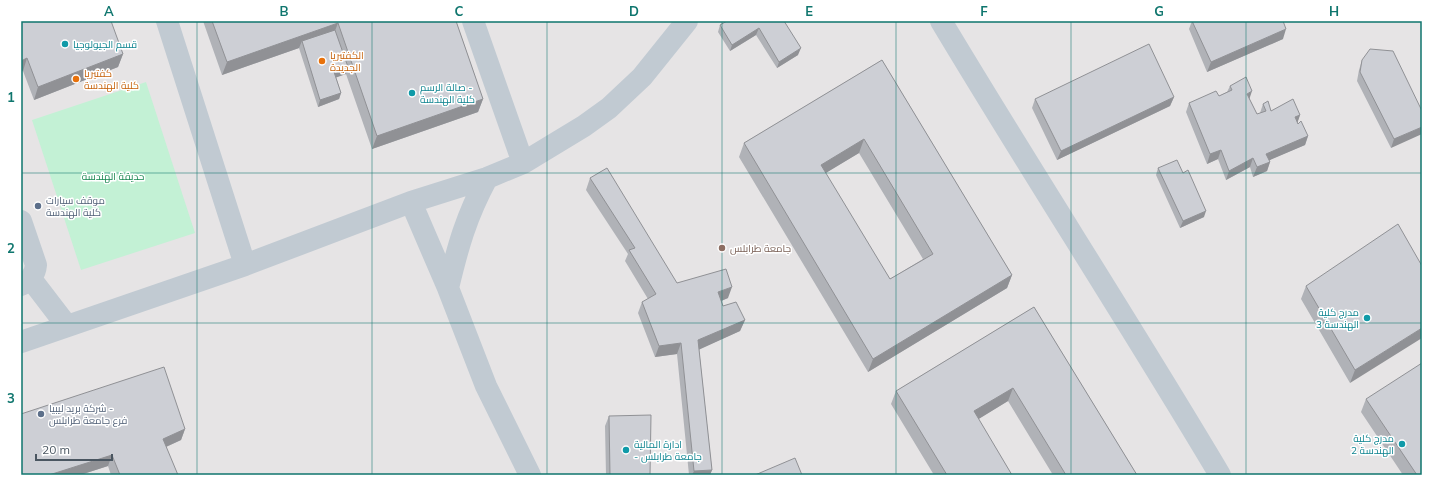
<svg xmlns="http://www.w3.org/2000/svg" width="1443" height="496" viewBox="0 0 1443 496" font-family="Mulish,Cairo,sans-serif">
	<style>
		.education { fill: #e6e4e5 }
		.green { fill: #c3f1d5 }
		.lines { fill: none; stroke-linecap: round; stroke-linejoin: round }
		.minor { stroke: #c1cad2; stroke-width: 22 }
		.wall { fill: #b0b2b7; fill-rule: evenodd }
		.shaded-wall { fill: #909195 }
		.building { fill: #cdcfd5; stroke: #909195; fill-rule: evenodd }
		.grid { fill: none; stroke: #0f766e; stroke-width: 1; stroke-opacity: 0.55 }
		.culture-dot { fill: #0f9aa8; stroke: #fff; stroke-width: 1.5 }
		.food-dot { fill: #e8710a; stroke: #fff; stroke-width: 1.5 }
		.service-dot { fill: #5c6f8a; stroke: #fff; stroke-width: 1.5 }
		.education-dot { fill: #8d6e63; stroke: #fff; stroke-width: 1.5 }
		.labels { text-anchor: middle; dominant-baseline: central; stroke-width: 3; stroke-linejoin: round; paint-order: stroke }
		.culture-label { font-size: 10px; fill: #0d838f; stroke: #fff; text-anchor: start }
		.food-label { font-size: 10px; fill: #c56008; stroke: #fff; text-anchor: start }
		.park-label { font-size: 10px; fill: #17864f; stroke: #fff }
		.service-label { font-size: 10px; fill: #4e5e75; stroke: #fff; text-anchor: start }
		.education-label { font-size: 10px; fill: #785e54; stroke: #fff; text-anchor: start }
		.neatline { fill: none; stroke: #0f766e; stroke-width: 1.5 }
		.grid-label { font-size: 13px; text-anchor: middle; font-weight: bold; fill: #0f766e }
	</style>
	<rect width="100%" height="100%" fill="#f5f3f3"/>
	<path class="education" d="M 21,21 L 1422,21 L 1422,475 L 21,475 Z"/>
	<path class="green" d="M 146,82 L 195,233 L 81,270 L 32,120 Z"/>
	<g class="lines">
		<path class="minor" d="M 167,21 L 245,265
			M 473,21 L 523,163
			M 941,21 C 1032,173 1129,322 1220,475
			M 411,202 L 448,288 L 486,386 L 530,475
			M 21,221 L 36,265 C 35,275 30,281 21,285
			M 31,279 L 67,326
			M 448,288 C 458,246 466,217 487,178
			M 21,342 L 245,265 L 411,202 L 487,178 L 523,163 L 584,126 L 609,108 L 642,77 L 687,21"/>
	</g>
	<path class="wall" d="M 21,21 L 123,54 L 118,67 L 34,100 L 23,71 Z
		M 203,21 L 456,21 L 483,99 L 478,112 L 372,149 L 346,74 L 336,77 L 341,93 L 339,99 L 318,107 L 299,48 L 222,75 Z
		M 784,21 L 798,55 L 777,68 L 756,35 L 730,51 L 718,32 L 720,25 Z
		M 1192,21 L 1283,21 L 1283,39 L 1207,72 L 1189,29 Z
		M 882,60 L 1012,275 L 1007,288 L 868,372 L 739,157 L 744,143 ZM 859,153 L 923,259 L 890,279 L 825,173 Z
		M 1362,60 L 1422,111 L 1391,148 L 1357,81 L 1359,70 Z
		M 1230,86 L 1249,98 L 1257,114 L 1260,113 L 1263,104 L 1271,111 L 1300,115 L 1297,123 L 1298,124 L 1308,136 L 1305,145 L 1269,160 L 1270,162 L 1267,171 L 1253,177 L 1250,167 L 1226,180 L 1218,159 L 1207,164 L 1186,112 L 1189,103 L 1219,96 L 1227,92 Z
		M 1174,97 L 1170,106 L 1057,160 L 1032,108 L 1035,99 Z
		M 1158,168 L 1204,217 L 1180,228 L 1156,175 Z
		M 590,178 L 677,283 L 728,298 L 721,301 L 723,306 L 745,320 L 740,331 L 699,349 L 712,470 L 710,475 L 689,475 L 677,354 L 655,357 L 638,313 L 642,302 L 648,299 L 625,261 L 628,254 L 586,190 Z
		M 1422,266 L 1350,383 L 1301,299 L 1306,286 Z
		M 1034,307 L 1137,475 L 1053,475 L 1008,401 L 978,419 L 1012,475 L 934,475 L 891,404 L 896,391 Z
		M 1366,399 L 1422,475 L 1403,475 L 1361,412 Z
		M 609,416 L 650,475 L 606,475 L 605,426 Z
		M 185,429 L 181,440 L 166,447 L 178,475 L 111,475 L 108,466 L 80,475 L 21,475 Z"/>
	<path class="shaded-wall" d="M 338,23 L 333,36 L 302,41 L 299,48 L 222,75 L 227,62 Z
		M 759,28 L 756,35 L 730,51 L 732,45 Z
		M 1286,29 L 1283,39 L 1207,72 L 1211,62 Z
		M 801,48 L 798,55 L 777,68 L 779,62 Z
		M 123,54 L 118,67 L 34,100 L 38,87 Z
		M 27,58 L 23,71 L 21,72 L 21,61 Z
		M 348,67 L 346,74 L 332,79 L 334,72 Z
		M 1252,91 L 1249,100 L 1247,94 Z
		M 341,93 L 339,99 L 318,107 L 320,100 Z
		M 1174,97 L 1170,106 L 1057,160 L 1061,151 Z
		M 483,99 L 478,112 L 372,149 L 377,136 Z
		M 1300,115 L 1297,124 L 1295,117 Z
		M 1422,127 L 1422,134 L 1391,148 L 1394,139 Z
		M 1308,136 L 1305,145 L 1263,163 L 1266,154 Z
		M 864,139 L 859,153 L 816,179 L 821,165 Z
		M 1221,150 L 1218,159 L 1207,164 L 1210,154 Z
		M 1253,158 L 1250,167 L 1226,180 L 1229,171 Z
		M 1270,162 L 1267,171 L 1253,177 L 1257,167 Z
		M 1206,211 L 1204,217 L 1180,228 L 1183,221 Z
		M 1012,275 L 1007,288 L 868,372 L 873,359 Z
		M 732,287 L 728,298 L 714,304 L 718,292 Z
		M 745,320 L 740,331 L 694,352 L 698,340 Z
		M 1422,328 L 1422,338 L 1350,383 L 1355,370 Z
		M 681,343 L 677,354 L 655,357 L 659,346 Z
		M 1013,388 L 1008,401 L 969,425 L 974,411 Z
		M 185,429 L 181,440 L 159,450 L 163,439 Z
		M 112,455 L 108,466 L 80,475 L 49,475 Z
		M 712,470 L 710,475 L 692,475 L 694,471 Z"/>
	<path class="building" d="M 21,21 L 111,21 L 123,54 L 38,87 L 27,58 L 21,61 Z
		M 212,21 L 456,21 L 483,99 L 377,136 L 338,23 L 227,62 Z
		M 727,21 L 784,21 L 801,48 L 779,62 L 759,28 L 732,45 L 720,25 Z
		M 1192,21 L 1283,21 L 1286,29 L 1211,62 Z
		M 335,30 L 348,67 L 334,72 L 341,93 L 320,100 L 302,41 Z
		M 1149,44 L 1174,97 L 1061,151 L 1035,99 Z
		M 1370,49 L 1393,51 L 1422,111 L 1422,127 L 1394,139 L 1360,72 L 1362,60 Z
		M 882,60 L 1012,275 L 873,359 L 744,143 ZM 864,139 L 933,254 L 890,279 L 821,165 Z
		M 1246,77 L 1252,91 L 1247,94 L 1257,114 L 1266,111 L 1263,104 L 1268,101 L 1271,111 L 1293,99 L 1300,115 L 1295,117 L 1298,124 L 1301,121 L 1308,136 L 1266,154 L 1270,162 L 1257,167 L 1253,158 L 1229,171 L 1221,150 L 1210,154 L 1189,103 L 1216,91 L 1219,96 L 1232,90 L 1230,86 Z
		M 1177,160 L 1183,173 L 1188,170 L 1206,211 L 1183,221 L 1158,168 Z
		M 607,168 L 677,283 L 726,269 L 732,287 L 718,292 L 723,306 L 736,302 L 745,320 L 698,340 L 712,470 L 694,471 L 681,343 L 659,346 L 642,302 L 656,294 L 629,250 L 635,248 L 590,178 Z
		M 1398,224 L 1422,266 L 1422,328 L 1355,370 L 1306,286 Z
		M 1034,307 L 1137,475 L 1066,475 L 1013,388 L 974,411 L 1012,475 L 947,475 L 896,391 Z
		M 1422,363 L 1422,475 L 1417,475 L 1366,399 Z
		M 164,367 L 185,429 L 163,439 L 178,475 L 120,475 L 112,455 L 49,475 L 21,475 L 21,414 Z
		M 651,415 L 650,475 L 610,475 L 609,416 Z
		M 795,458 L 802,475 L 755,475 Z"/>
	<path class="grid" d="M 197,21 L 197,475M 372,21 L 372,475M 547,21 L 547,475M 722,21 L 722,475M 896,21 L 896,475M 1071,21 L 1071,475M 1246,21 L 1246,475M 21,173 L 1422,173M 21,323 L 1422,323"/>
	<g class="culture-dot">
		<circle cx="65" cy="44" r="4"/>
		<circle cx="412" cy="93" r="4"/>
		<circle cx="1367" cy="318" r="4"/>
		<circle cx="1402" cy="444" r="4"/>
		<circle cx="626" cy="450" r="4"/>
	</g>
	<g class="food-dot">
		<circle cx="322" cy="61" r="4"/>
		<circle cx="76" cy="79" r="4"/>
	</g>
	<g class="service-dot">
		<circle cx="38" cy="206" r="4"/>
		<circle cx="41" cy="414" r="4"/>
	</g>
	<circle class="education-dot" cx="722" cy="248" r="4"/>
	<g class="labels">
		<g class="culture-label">
			<text x="73" y="44">قسم الجيولوجيا</text>
			<text x="420" y="87">صالة الرسم -<tspan x="420" dy="12">كلية الهندسة</tspan></text>
			<text x="1359" y="312" text-anchor="end">مدرج كلية<tspan x="1359" dy="12">الهندسة 3</tspan></text>
			<text x="1394" y="438" text-anchor="end">مدرج كلية<tspan x="1394" dy="12">الهندسة 2</tspan></text>
			<text x="634" y="444">ادارة المالية<tspan x="634" dy="12">- جامعة طرابلس</tspan></text>
		</g>
		<g class="food-label">
			<text x="330" y="55">الكفتيريا<tspan x="330" dy="12">الجديدة</tspan></text>
			<text x="84" y="73">كفتيريا<tspan x="84" dy="12">كلية الهندسة</tspan></text>
		</g>
		<g class="park-label">
			<text x="113" y="176">حديقة الهندسة</text>
		</g>
		<g class="service-label">
			<text x="46" y="200">موقف سيارات<tspan x="46" dy="12">كلية الهندسة</tspan></text>
			<text x="49" y="408">شركة بريد ليبيا -<tspan x="49" dy="12">فرع جامعة طرابلس</tspan></text>
		</g>
		<g class="education-label">
			<text x="730" y="248">جامعة طرابلس</text>
		</g>
	</g>
	<rect width="1443" height="496" fill="none" stroke="#ffffff" stroke-width="44"/>
	<path d="M36 454v6h76v-6" fill="none" stroke="#4a5661" stroke-width="2"/>
	<text x="42" y="454" font-size="12" fill="#4a5661" stroke="#ffffff" stroke-width="3" paint-order="stroke">20 m</text>
	<rect x="22" y="22" width="1399" height="452" class="neatline"/>
	<g class="grid-label">
		<text x="109" y="16">A</text>
		<text x="284" y="16">B</text>
		<text x="459" y="16">C</text>
		<text x="634" y="16">D</text>
		<text x="809" y="16">E</text>
		<text x="984" y="16">F</text>
		<text x="1159" y="16">G</text>
		<text x="1334" y="16">H</text>
		<text x="11" y="102">1</text>
		<text x="11" y="253">2</text>
		<text x="11" y="403">3</text>
	</g>
</svg>
